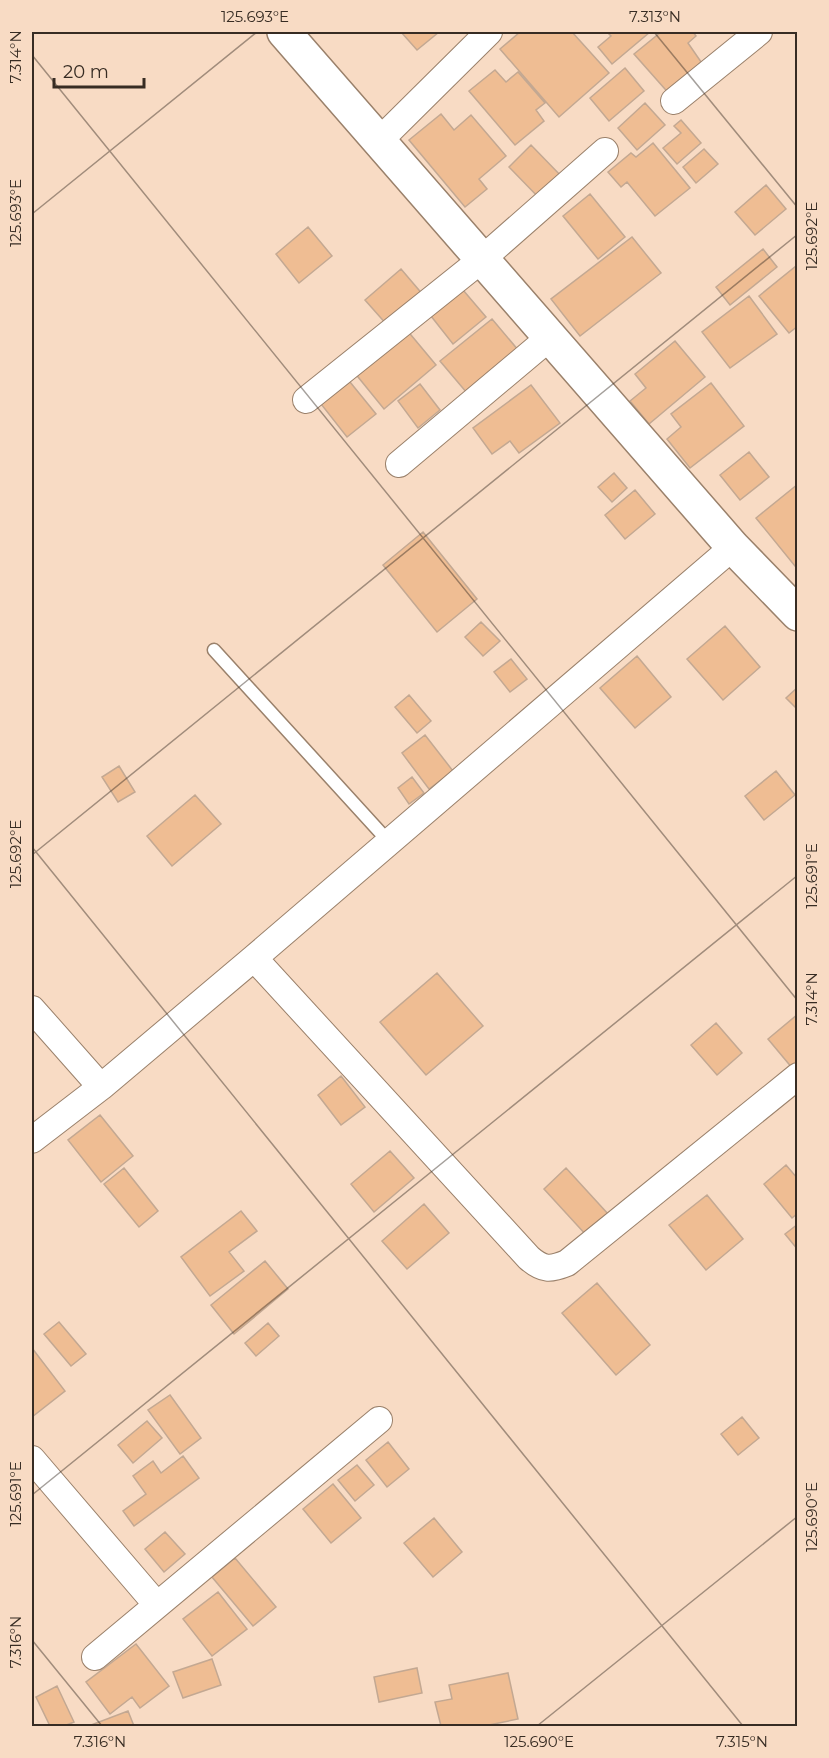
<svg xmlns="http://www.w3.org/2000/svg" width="829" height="1758" viewBox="0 0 829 1758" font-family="Montserrat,sans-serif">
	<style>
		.building { fill: #efbd93; stroke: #c3a892; stroke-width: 1.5 }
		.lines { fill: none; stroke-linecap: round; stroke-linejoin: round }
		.lane-casing { stroke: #9a816b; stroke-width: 15 }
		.street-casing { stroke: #9a816b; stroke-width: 28 }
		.secondary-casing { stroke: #9a816b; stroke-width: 36 }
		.lane { stroke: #fff; stroke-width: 12 }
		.street { stroke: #fff; stroke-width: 26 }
		.secondary { stroke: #fff; stroke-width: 33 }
		.ticks { fill: none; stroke: #372c23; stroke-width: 1.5; stroke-opacity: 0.45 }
		.neatline { fill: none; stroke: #372c23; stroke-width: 2 }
		.ticks-label { font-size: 15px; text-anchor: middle; fill: #372c23 }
	</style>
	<rect width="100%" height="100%" fill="#f8dbc4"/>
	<path class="building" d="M 401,32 L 439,32 L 417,50 Z
		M 520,32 L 572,32 L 609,73 L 559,117 L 500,49 Z
		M 607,32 L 650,32 L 612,64 L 598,47 L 611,36 Z
		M 661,32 L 693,32 L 696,36 L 688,43 L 706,69 L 672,97 L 634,54 Z
		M 625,68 L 644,91 L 609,121 L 590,98 Z
		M 495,70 L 506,82 L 518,72 L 545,103 L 536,110 L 544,121 L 515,145 L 469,91 Z
		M 645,103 L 665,125 L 637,150 L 618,128 Z
		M 441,114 L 454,130 L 471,115 L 506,156 L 479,179 L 487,189 L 465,207 L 409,140 Z
		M 681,120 L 701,143 L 677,164 L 663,148 L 681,133 L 674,126 Z
		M 653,143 L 690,188 L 655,216 L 627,182 L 621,187 L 608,172 L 631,153 L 636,157 Z
		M 531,145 L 564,179 L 542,201 L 509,167 Z
		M 704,149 L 718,164 L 696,183 L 683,167 Z
		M 766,185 L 786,209 L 755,235 L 735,212 Z
		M 590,194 L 625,237 L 598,259 L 563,216 Z
		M 308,227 L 332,256 L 299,283 L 276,254 Z
		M 632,237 L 661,273 L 580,336 L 551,299 Z
		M 763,249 L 777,267 L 730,305 L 716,287 Z
		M 796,266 L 798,326 L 789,333 L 759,296 Z
		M 401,269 L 424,296 L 388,326 L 365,300 Z
		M 463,290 L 486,317 L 453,344 L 431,316 Z
		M 749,296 L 777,334 L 730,368 L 702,332 Z
		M 492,319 L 519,351 L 467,393 L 440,361 Z
		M 406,329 L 436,365 L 384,409 L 354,372 Z
		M 675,341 L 705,377 L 649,424 L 630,401 L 646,388 L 635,374 Z
		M 350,382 L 376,414 L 347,437 L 321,404 Z
		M 711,383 L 744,426 L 690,468 L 667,439 L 681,427 L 671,414 Z
		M 420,384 L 440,410 L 418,428 L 398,401 Z
		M 531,385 L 560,423 L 519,453 L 510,441 L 492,454 L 473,428 Z
		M 749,452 L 769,477 L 740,500 L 720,475 Z
		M 614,473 L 627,488 L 612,502 L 598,487 Z
		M 798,484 L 798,564 L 795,566 L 756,518 Z
		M 635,490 L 655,514 L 625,539 L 605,515 Z
		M 423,532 L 477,599 L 437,632 L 383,565 Z
		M 481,622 L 500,641 L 483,656 L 465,637 Z
		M 725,626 L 760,667 L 723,700 L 687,659 Z
		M 637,656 L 671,697 L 635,728 L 600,688 Z
		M 511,659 L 527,679 L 510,692 L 494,672 Z
		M 798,687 L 798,710 L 786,698 Z
		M 409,695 L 431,721 L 417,733 L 395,707 Z
		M 425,735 L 453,771 L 429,789 L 402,753 Z
		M 119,766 L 135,792 L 118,802 L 102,777 Z
		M 776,771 L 795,795 L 764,820 L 745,796 Z
		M 412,777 L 424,793 L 409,804 L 398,788 Z
		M 195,795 L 221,824 L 172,866 L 147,836 Z
		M 437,973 L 483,1026 L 426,1075 L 380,1022 Z
		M 798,1014 L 798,1066 L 793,1069 L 768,1039 Z
		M 716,1023 L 742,1053 L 717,1075 L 691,1045 Z
		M 341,1076 L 365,1107 L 341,1125 L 318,1095 Z
		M 100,1115 L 133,1156 L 101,1182 L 68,1140 Z
		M 390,1151 L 414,1178 L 374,1212 L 351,1184 Z
		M 786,1165 L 798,1179 L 798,1213 L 792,1218 L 764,1184 Z
		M 124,1168 L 158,1211 L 139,1227 L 104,1184 Z
		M 566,1168 L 609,1215 L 587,1236 L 544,1189 Z
		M 707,1195 L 743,1239 L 706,1270 L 669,1225 Z
		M 424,1204 L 449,1233 L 407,1269 L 382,1241 Z
		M 241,1211 L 257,1231 L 229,1252 L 244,1271 L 210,1296 L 181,1257 Z
		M 798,1224 L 798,1250 L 785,1234 Z
		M 265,1261 L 288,1289 L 234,1334 L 211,1305 Z
		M 597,1283 L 650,1345 L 616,1375 L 562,1313 Z
		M 59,1322 L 86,1354 L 71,1366 L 44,1334 Z
		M 268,1323 L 279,1336 L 256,1356 L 245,1343 Z
		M 32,1348 L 65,1391 L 32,1417 Z
		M 170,1395 L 201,1438 L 180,1454 L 148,1410 Z
		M 742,1417 L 759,1438 L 738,1455 L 721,1434 Z
		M 147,1421 L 162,1438 L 133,1463 L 118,1445 Z
		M 388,1442 L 409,1469 L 387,1487 L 366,1460 Z
		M 183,1456 L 199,1478 L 134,1526 L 123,1511 L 146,1494 L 133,1476 L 153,1461 L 161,1473 Z
		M 357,1465 L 374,1485 L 355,1501 L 338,1480 Z
		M 333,1484 L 361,1518 L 331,1543 L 303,1509 Z
		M 434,1518 L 462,1552 L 433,1577 L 404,1543 Z
		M 165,1532 L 185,1554 L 164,1572 L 145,1549 Z
		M 235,1558 L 276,1607 L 253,1626 L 212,1577 Z
		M 218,1592 L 247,1629 L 212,1656 L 183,1619 Z
		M 136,1644 L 169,1686 L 140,1708 L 132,1697 L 110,1714 L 86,1682 Z
		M 212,1659 L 221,1685 L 183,1698 L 173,1672 Z
		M 417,1668 L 422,1693 L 379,1702 L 374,1677 Z
		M 508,1673 L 518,1719 L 484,1726 L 441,1726 L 435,1702 L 452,1699 L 449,1685 Z
		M 57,1686 L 74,1722 L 64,1726 L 50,1726 L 36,1697 Z
		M 128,1711 L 134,1726 L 92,1726 L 91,1725 Z"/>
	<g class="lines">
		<defs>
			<path id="lane" d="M 214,650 L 389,842"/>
			<path id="street" d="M 674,101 L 759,32
				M 379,141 L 489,32
				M 306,400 L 481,260 L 605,151
				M 399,464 L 549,338
				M 254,958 L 529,1258 C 543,1270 550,1270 567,1263 L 798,1076
				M 32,1009 L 101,1087
				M 32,1140 L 101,1087 L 254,958 L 733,547
				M 32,1459 L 157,1605
				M 95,1657 L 379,1420"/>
			<path id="secondary" d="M 284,32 L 733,547 L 798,614"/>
		</defs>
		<use href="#lane" class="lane-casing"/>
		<use href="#street" class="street-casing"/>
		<use href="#secondary" class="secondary-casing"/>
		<use href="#lane" class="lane"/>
		<use href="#street" class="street"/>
		<use href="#secondary" class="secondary"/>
	</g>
	<path class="ticks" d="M 654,32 L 798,208M 32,55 L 798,1001M 32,214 L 257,32M 32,847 L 743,1726M 32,855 L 798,234M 32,1495 L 798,875M 32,1640 L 102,1726M 537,1726 L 798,1516"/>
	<rect width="829" height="1758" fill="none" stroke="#f8dbc4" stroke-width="66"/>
	<path d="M54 78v9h90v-9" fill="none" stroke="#372c23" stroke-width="3"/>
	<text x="63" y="78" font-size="18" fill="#372c23" stroke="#f8dbc4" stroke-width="4.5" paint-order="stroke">20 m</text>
	<rect x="33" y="33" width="763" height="1692" class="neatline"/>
	<g class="ticks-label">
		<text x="255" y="22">125.693°E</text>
		<text x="655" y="22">7.313°N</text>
		<text transform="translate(16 57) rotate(-90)" y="5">7.314°N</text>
		<text transform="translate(16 213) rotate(-90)" y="5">125.693°E</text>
		<text transform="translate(812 236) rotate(-90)" y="5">125.692°E</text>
		<text transform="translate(16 854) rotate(-90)" y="5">125.692°E</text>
		<text transform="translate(812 876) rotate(-90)" y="5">125.691°E</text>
		<text transform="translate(812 999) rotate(-90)" y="5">7.314°N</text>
		<text transform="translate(16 1494) rotate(-90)" y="5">125.691°E</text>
		<text transform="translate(812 1517) rotate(-90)" y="5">125.690°E</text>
		<text transform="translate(16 1642) rotate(-90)" y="5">7.316°N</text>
		<text x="100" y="1747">7.316°N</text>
		<text x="539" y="1747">125.690°E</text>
		<text x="742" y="1747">7.315°N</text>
	</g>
</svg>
